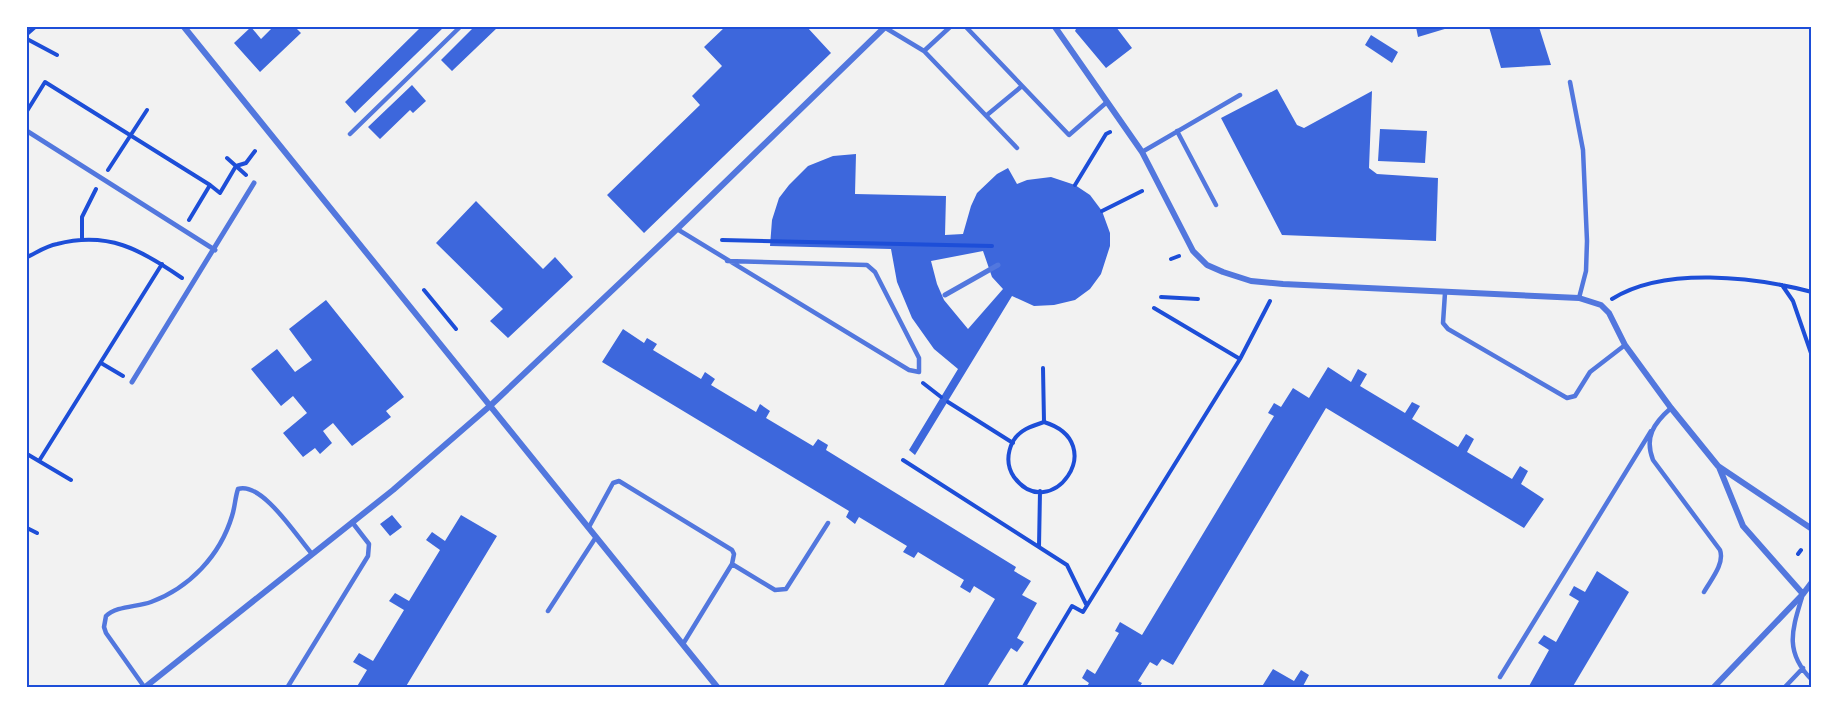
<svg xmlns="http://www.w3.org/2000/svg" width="1839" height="715" viewBox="0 0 1839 715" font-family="'Open Sans',sans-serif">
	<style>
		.building { fill: #3d67dc; fill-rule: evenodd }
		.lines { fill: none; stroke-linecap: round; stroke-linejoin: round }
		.path { stroke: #1d4ed8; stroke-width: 4 }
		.service { stroke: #5277de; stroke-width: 4.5 }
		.pedestrian { stroke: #5277de; stroke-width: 5 }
		.minor { stroke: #5277de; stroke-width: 6 }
		.neatline { fill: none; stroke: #1d4ed8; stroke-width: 2 }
	</style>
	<rect width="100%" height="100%" fill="#f2f2f2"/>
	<path class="building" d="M 251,27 L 261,39 L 273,27 L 295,27 L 301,33 L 260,72 L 234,43 Z
		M 421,27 L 444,27 L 355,113 L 345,102 Z
		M 474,27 L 498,27 L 452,71 L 441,60 Z
		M 725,27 L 807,27 L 831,53 L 644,233 L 607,195 L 700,105 L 692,96 L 722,66 L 704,47 Z
		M 1077,27 L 1116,27 L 1132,48 L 1106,68 L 1075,31 Z
		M 1416,27 L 1448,27 L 1448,28 L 1418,37 Z
		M 1489,27 L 1539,27 L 1551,65 L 1501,68 Z
		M 1371,35 L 1398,52 L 1392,63 L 1365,45 Z
		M 412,85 L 426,101 L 413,113 L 410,110 L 380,139 L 368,127 Z
		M 1277,89 L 1297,125 L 1304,128 L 1372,91 L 1369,168 L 1377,174 L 1438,178 L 1436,241 L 1282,235 L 1221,118 Z
		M 1380,129 L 1427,131 L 1425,163 L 1378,161 Z
		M 856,154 L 855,194 L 946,196 L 945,235 L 963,234 L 971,206 L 977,193 L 997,174 L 1008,168 L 1017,184 L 1027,180 L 1051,177 L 1075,185 L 1090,195 L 1102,211 L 1110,233 L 1110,246 L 1101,274 L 1090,289 L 1075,300 L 1054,305 L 1034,306 L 1012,296 L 915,455 L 909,450 L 958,369 L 934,349 L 912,318 L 897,282 L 891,249 L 770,246 L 772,220 L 779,198 L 789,185 L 808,166 L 833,156 ZM 983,251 L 992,277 L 1003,289 L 968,329 L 944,300 L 937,284 L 931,261 Z
		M 476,201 L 543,269 L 555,257 L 573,277 L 508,338 L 490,321 L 503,309 L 436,243 Z
		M 326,300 L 404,397 L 386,411 L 391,417 L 352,446 L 333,423 L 323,431 L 332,443 L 320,454 L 315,448 L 303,457 L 283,433 L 307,413 L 293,396 L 281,406 L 251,369 L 277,349 L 295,372 L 312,360 L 289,329 Z
		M 623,329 L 644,343 L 647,338 L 657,344 L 653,350 L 701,379 L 705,372 L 715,379 L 711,385 L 756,412 L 760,404 L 770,411 L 766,418 L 813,446 L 818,439 L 828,445 L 826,450 L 1016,567 L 1014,571 L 1031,581 L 1022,595 L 1037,603 L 1017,638 L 1024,642 L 1017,652 L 1011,648 L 986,688 L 942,688 L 995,599 L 974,586 L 970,593 L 960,587 L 964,580 L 918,552 L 914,558 L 903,552 L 907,546 L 859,517 L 855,524 L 846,517 L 849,511 L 602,362 Z
		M 1328,367 L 1351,382 L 1358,369 L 1363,372 L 1367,374 L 1360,386 L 1405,413 L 1412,402 L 1420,406 L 1412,419 L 1458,447 L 1466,434 L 1474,439 L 1467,452 L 1512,479 L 1520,466 L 1528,471 L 1521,484 L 1544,499 L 1524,528 L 1326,408 L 1173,665 L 1162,659 L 1157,666 L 1150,662 L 1138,681 L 1142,683 L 1139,688 L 1086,688 L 1089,683 L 1082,678 L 1087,669 L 1095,674 L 1119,633 L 1115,631 L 1120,622 L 1142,635 L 1274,416 L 1268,413 L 1274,403 L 1281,407 L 1293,388 L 1309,398 Z
		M 392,515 L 402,527 L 390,536 L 380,524 Z
		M 461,515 L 497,536 L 405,688 L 356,688 L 367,670 L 353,662 L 359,653 L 373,661 L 404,610 L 389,601 L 395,593 L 409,601 L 440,550 L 426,540 L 432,532 L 445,541 Z
		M 1597,571 L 1629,592 L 1572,688 L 1528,688 L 1549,650 L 1538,643 L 1544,635 L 1556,642 L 1579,601 L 1569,595 L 1574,586 L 1585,592 Z
		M 1273,669 L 1294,681 L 1301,670 L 1309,675 L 1302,688 L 1261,688 Z"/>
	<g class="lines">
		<path class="path" d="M 27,34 L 35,27
			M 27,39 L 57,55
			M 27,111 L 45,82 L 210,185 L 189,220
			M 227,158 L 246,175
			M 108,170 L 147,110
			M 210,185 L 220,193 L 236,166 L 246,163 L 255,151
			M 1075,185 L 1106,134 L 1110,132
			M 1102,211 L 1142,191
			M 82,239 L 82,217 L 96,189
			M 722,240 L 992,246
			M 27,257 C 36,253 46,246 57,244 C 108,231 140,249 182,278
			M 1171,259 L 1179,256
			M 1782,285 L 1793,301 L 1812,356
			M 424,290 L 456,329
			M 1161,297 L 1198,299
			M 1612,299 C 1664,266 1755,277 1812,292
			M 1154,308 L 1240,359
			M 101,363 L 123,376
			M 1043,368 L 1044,422
			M 923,383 L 941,397
			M 948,402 L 1013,443
			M 1044,422 C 1112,443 1050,526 1014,477 C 1003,461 1009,438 1026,429 C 1032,426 1038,424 1044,422 Z
			M 27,454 L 71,480
			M 903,460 L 1067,565 L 1086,604
			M 39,461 L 162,264
			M 27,528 L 37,533
			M 1039,547 L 1040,491
			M 1798,554 L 1801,550
			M 1023,688 L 1072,606 L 1083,612 L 1240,359 L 1270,301"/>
		<path class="service" d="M 884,27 L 924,51 L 1017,148
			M 966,27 L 1069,135 L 1107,102
			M 924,51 L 950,27
			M 1570,82 L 1583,150 L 1587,241 L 1586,271 L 1579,298
			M 987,115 L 1022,86
			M 1177,131 L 1216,205
			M 350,134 L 460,27
			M 1142,152 L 1240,95
			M 677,229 L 909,370 L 919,372 L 919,358 L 875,272 L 867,265 L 727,261
			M 1445,293 L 1443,323 L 1448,329 L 1567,398 L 1575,396 L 1590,372 L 1625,345
			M 1671,408 C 1654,423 1644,437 1653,460 L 1720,550 C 1725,564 1710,581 1704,592
			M 589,527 L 613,483 L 619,481 L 732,550 L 734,554 L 732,564 L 683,644
			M 732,564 L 775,590 L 786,589 L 828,523
			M 1802,597 C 1792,630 1784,652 1812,680
			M 548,611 L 596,537
			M 1500,677 L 1651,431
			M 145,688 L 106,633 L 104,627 L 106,616 C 116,606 137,607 151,602 C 189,588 220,556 232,516 C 235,507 235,498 238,489 C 262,481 297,537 312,554
			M 287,688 L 368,556 L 369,544 L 352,522
			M 1784,688 L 1803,668"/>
		<path class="pedestrian" d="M 27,131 L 215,250
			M 945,295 L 998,265
			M 132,382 L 254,183"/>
		<path class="minor" d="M 184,27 L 718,688
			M 1055,27 L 1142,152 L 1193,251 L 1207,265 L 1223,272 L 1251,281 L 1283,284 L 1579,298 L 1601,305 L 1609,313 L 1625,345 L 1671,408 L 1718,466 L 1812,529
			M 1719,467 L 1743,526 L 1803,594
			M 144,688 L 393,490 L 491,405 L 677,229 L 885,27
			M 1713,688 L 1803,594 L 1812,582"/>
	</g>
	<rect width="1839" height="715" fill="none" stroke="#ffffff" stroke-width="57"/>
	<rect x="28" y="28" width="1782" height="658" class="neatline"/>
</svg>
